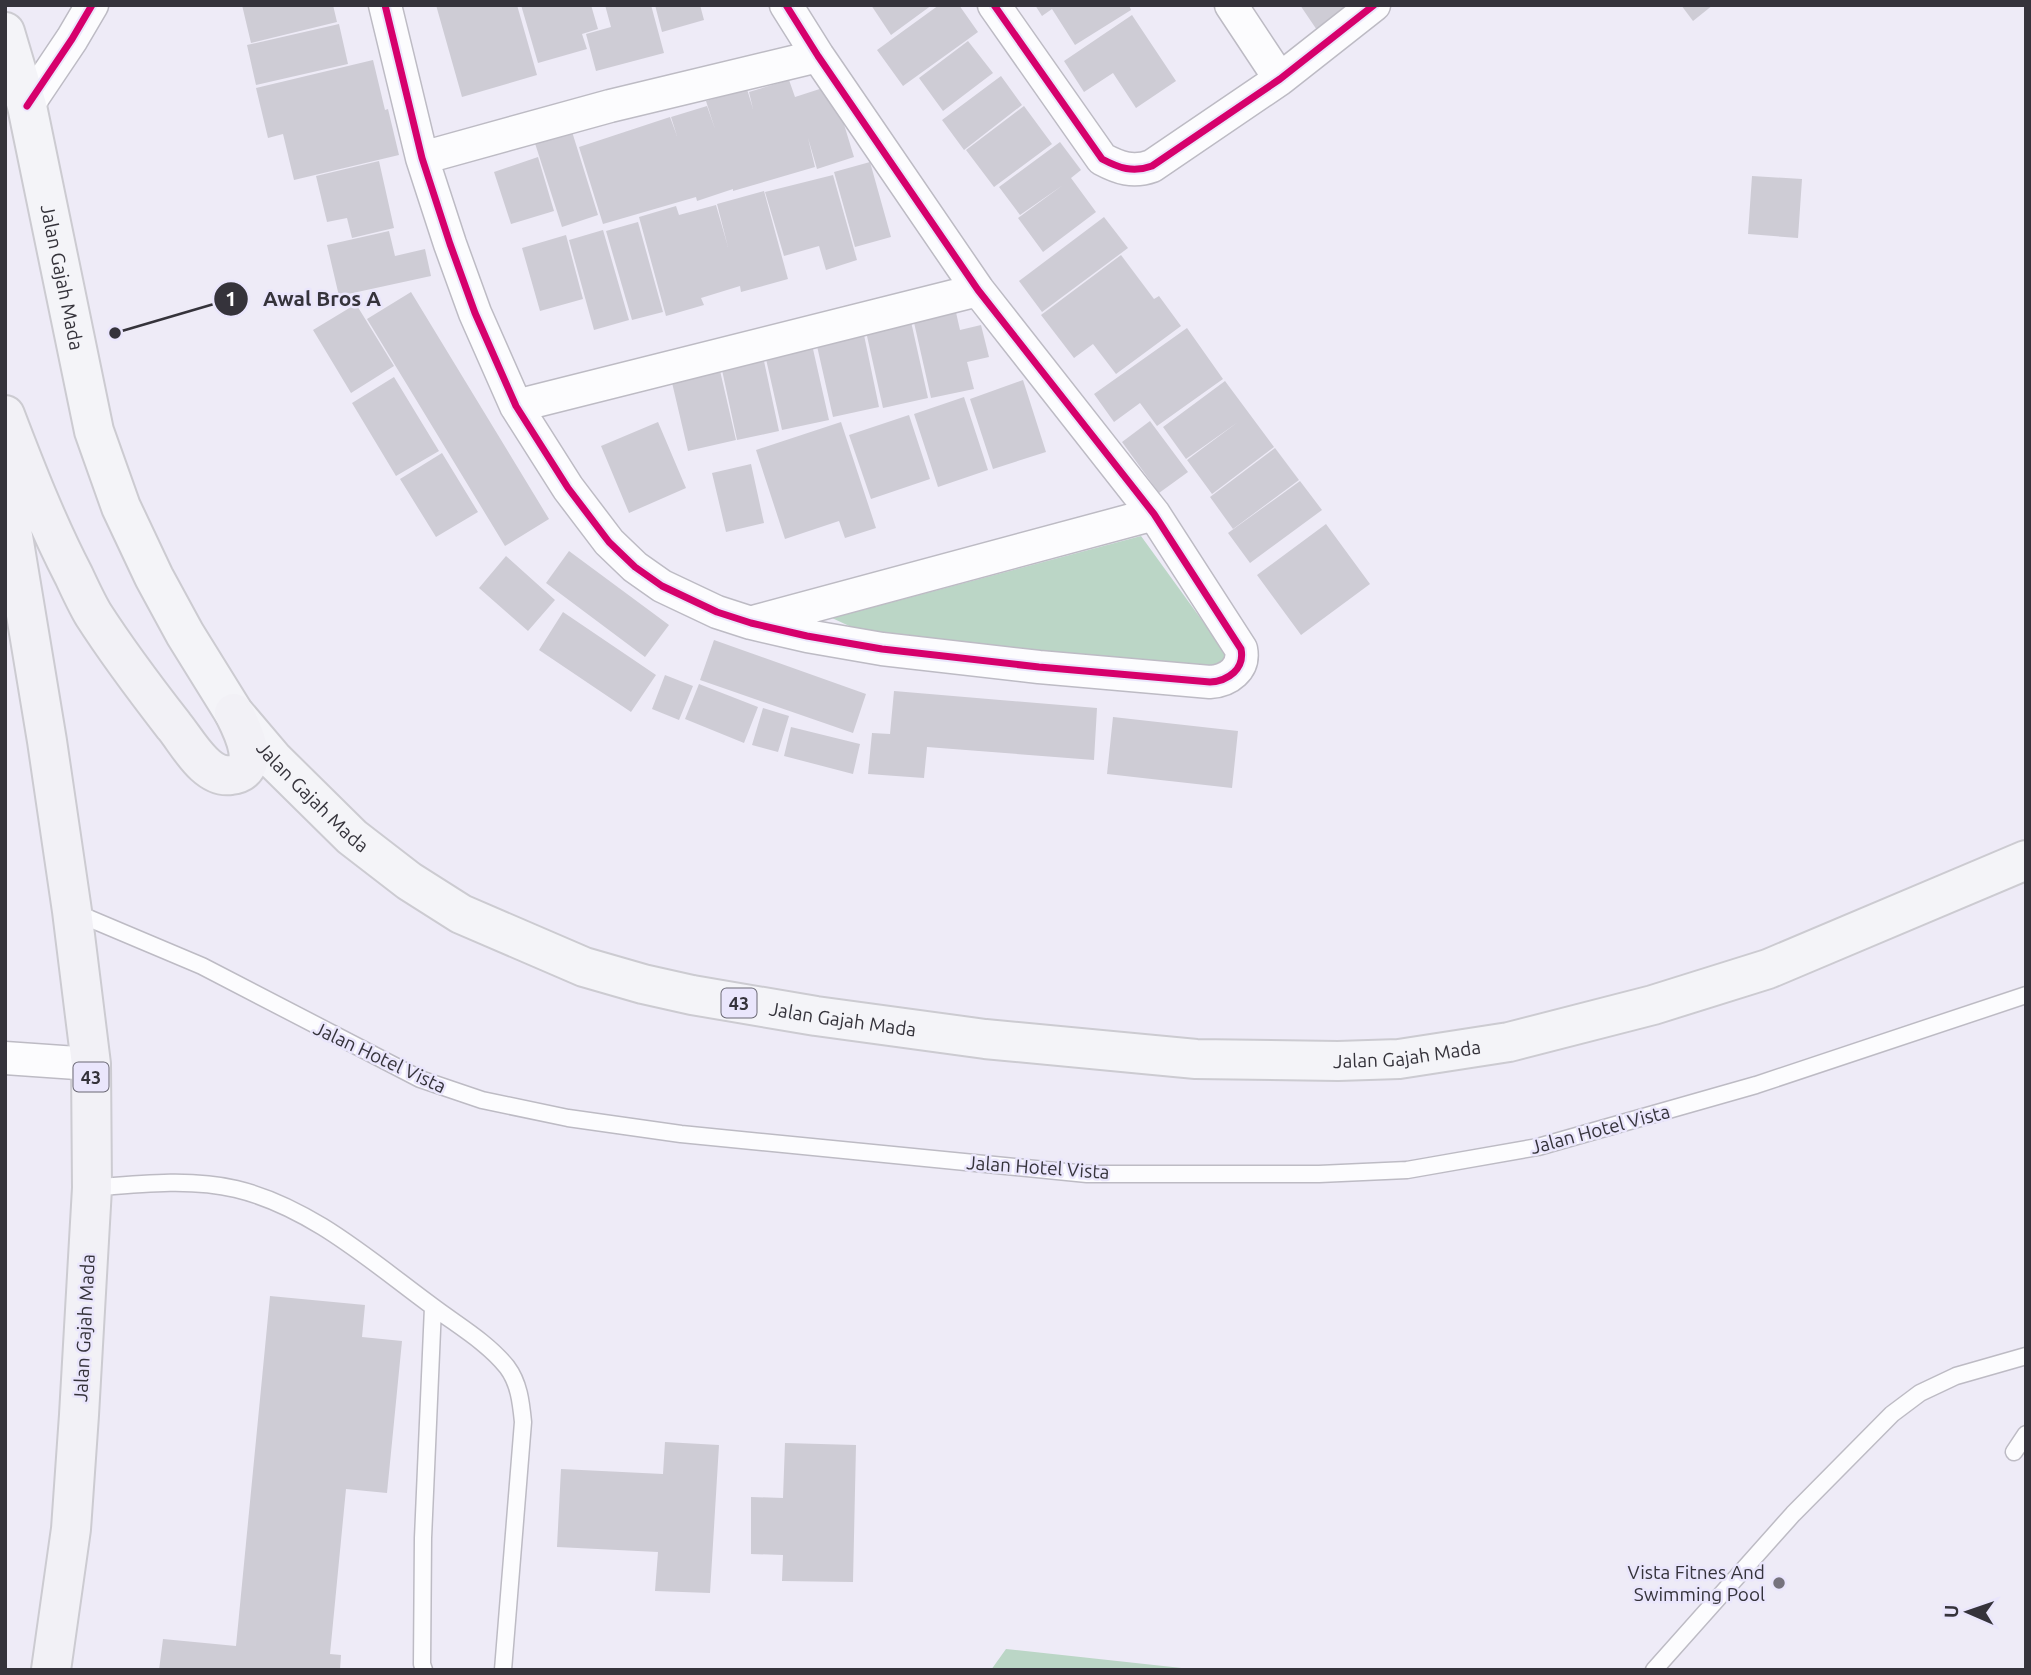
<svg xmlns="http://www.w3.org/2000/svg" width="2031" height="1675" viewBox="0 0 2031 1675" font-family="Ubuntu,sans-serif">
	<style>
		.green { fill: #bbd6c6 }
		.building { fill: #ceccd5 }
		.lines { fill: none; stroke-linecap: round; stroke-linejoin: round }
		.service-casing { stroke: #bdbbc4; stroke-width: 19 }
		.minor-casing { stroke: #bdbbc4; stroke-width: 35 }
		.primary-casing { stroke: #cccbd1; stroke-width: 42 }
		.trunk-casing { stroke: #cccbd1; stroke-width: 42 }
		.service { stroke: #fcfcfe; stroke-width: 16 }
		.minor { stroke: #fcfcfe; stroke-width: 32 }
		.primary { stroke: #f4f4f8; stroke-width: 38 }
		.trunk { stroke: #f2f1f6; stroke-width: 38 }
		.cycleway-casing { stroke: #eae6fc; stroke-width: 11 }
		.cycleway { stroke: #d6006c; stroke-width: 7 }
		.poi-dot { fill: #76737d; stroke: #eae6fc; stroke-width: 2.5 }
		.labels { text-anchor: middle; dominant-baseline: central; stroke-width: 5; stroke-linejoin: round; paint-order: stroke }
		.shield { fill: #eae6fc; stroke: #6b6975; stroke-width: 2 }
		.shield-label { font-size: 18px; font-weight: bold; fill: #35333b }
		.street-label { font-size: 19px; fill: #35333b; stroke: #eae6fc }
		.poi-label { font-size: 19px; fill: #35333b; stroke: #eae6fc; text-anchor: end }
		.leader { fill: none; stroke: #35333b; stroke-width: 2.5 }
		.callout-dot { fill: #35333b; stroke: #eae6fc; stroke-width: 2.5 }
		.mark-label { font-size: 21px; text-anchor: middle; font-weight: bold; fill: #fff }
		.callout-label { font-size: 21px; text-anchor: middle; font-weight: bold; fill: #35333b; stroke: #eae6fc; stroke-width: 5; stroke-linejoin: round; paint-order: stroke }
	</style>
	<rect width="100%" height="100%" fill="#eeebf7"/>
	<path class="green" d="M 1141,536 L 1230,659 L 1212,670 L 873,637 L 832,618 Z
		M 1006,1649 L 1200,1670 L 991,1670 Z"/>
	<path class="building" d="M 242,5 L 333,5 L 337,22 L 251,43 Z
		M 436,5 L 517,5 L 537,75 L 462,97 Z
		M 521,5 L 591,5 L 598,29 L 582,34 L 587,49 L 538,63 Z
		M 605,5 L 651,5 L 664,53 L 596,71 L 586,34 L 611,27 Z
		M 655,5 L 700,5 L 704,20 L 662,32 Z
		M 871,5 L 932,5 L 891,35 Z
		M 939,5 L 959,5 L 978,32 L 903,86 L 877,50 Z
		M 1035,5 L 1129,5 L 1131,10 L 1075,45 L 1052,9 L 1042,16 Z
		M 1300,5 L 1359,5 L 1321,36 Z
		M 1681,5 L 1713,5 L 1693,21 Z
		M 1132,15 L 1176,81 L 1136,108 L 1113,73 L 1084,92 L 1064,61 Z
		M 339,24 L 348,64 L 256,85 L 247,45 Z
		M 968,41 L 993,73 L 943,111 L 919,78 Z
		M 373,60 L 385,110 L 388,109 L 399,155 L 294,180 L 283,134 L 268,138 L 256,88 Z
		M 1001,76 L 1022,105 L 964,150 L 942,120 Z
		M 789,80 L 795,97 L 832,85 L 854,157 L 817,169 L 808,138 L 815,167 L 733,191 L 733,189 L 697,201 L 696,197 L 603,224 L 579,147 L 670,117 L 677,136 L 671,117 L 707,106 L 715,129 L 706,101 L 747,89 L 753,109 L 749,92 Z
		M 1024,106 L 1052,144 L 994,187 L 966,150 Z
		M 569,122 L 598,215 L 562,227 L 532,134 Z
		M 1060,142 L 1081,170 L 1071,178 L 1096,212 L 1043,252 L 1018,218 L 1063,185 L 1020,215 L 999,187 Z
		M 538,157 L 554,211 L 511,224 L 494,172 Z
		M 379,161 L 394,228 L 352,238 L 347,218 L 327,222 L 316,176 Z
		M 870,162 L 891,237 L 855,247 L 834,172 Z
		M 833,175 L 857,260 L 826,270 L 819,246 L 784,256 L 765,192 Z
		M 1752,176 L 1802,179 L 1798,238 L 1748,234 Z
		M 764,191 L 788,279 L 741,292 L 740,286 L 701,298 L 704,305 L 666,316 L 639,217 L 676,206 L 679,215 L 716,205 L 728,247 L 717,204 Z
		M 1104,217 L 1128,248 L 1042,312 L 1019,281 Z
		M 638,222 L 663,312 L 632,320 L 606,231 Z
		M 603,230 L 629,320 L 594,330 L 569,240 Z
		M 389,231 L 395,256 L 425,249 L 431,276 L 339,296 L 327,245 Z
		M 566,235 L 583,299 L 540,311 L 522,248 Z
		M 1121,255 L 1154,299 L 1159,296 L 1181,326 L 1116,374 L 1093,344 L 1074,358 L 1041,315 Z
		M 411,292 L 549,519 L 505,546 L 367,319 Z
		M 356,304 L 394,366 L 351,393 L 313,330 Z
		M 955,308 L 960,330 L 981,325 L 989,357 L 967,362 L 974,389 L 931,398 L 913,318 Z
		M 910,317 L 928,398 L 883,408 L 865,327 Z
		M 1187,328 L 1223,379 L 1157,426 L 1140,403 L 1114,422 L 1094,394 Z
		M 864,335 L 879,407 L 833,417 L 817,346 Z
		M 761,347 L 779,431 L 737,440 L 719,356 Z
		M 813,349 L 829,420 L 782,430 L 766,359 Z
		M 718,362 L 736,440 L 688,451 L 670,374 Z
		M 394,377 L 439,451 L 396,476 L 352,403 Z
		M 1023,380 L 1046,452 L 993,469 L 970,399 Z
		M 1225,381 L 1274,447 L 1212,494 L 1187,460 L 1238,422 L 1186,459 L 1163,427 Z
		M 964,397 L 988,470 L 938,487 L 914,414 Z
		M 909,415 L 930,479 L 871,499 L 849,435 Z
		M 1150,421 L 1188,472 L 1159,493 L 1122,442 Z
		M 658,422 L 686,488 L 629,513 L 601,446 Z
		M 841,422 L 876,528 L 845,538 L 839,521 L 785,539 L 756,450 Z
		M 1275,448 L 1299,480 L 1233,529 L 1210,497 Z
		M 442,453 L 478,512 L 436,537 L 400,479 Z
		M 751,464 L 764,523 L 726,532 L 712,473 Z
		M 1300,481 L 1322,510 L 1250,563 L 1228,533 Z
		M 1326,524 L 1370,584 L 1301,635 L 1257,575 Z
		M 569,551 L 669,625 L 645,657 L 546,583 Z
		M 506,556 L 555,600 L 528,631 L 479,588 Z
		M 563,612 L 656,675 L 631,712 L 539,650 Z
		M 714,640 L 866,694 L 853,733 L 700,680 Z
		M 665,675 L 693,686 L 679,720 L 652,709 Z
		M 699,684 L 758,707 L 744,743 L 685,719 Z
		M 894,691 L 1097,708 L 1094,760 L 927,747 L 924,778 L 868,774 L 872,733 L 890,734 Z
		M 763,708 L 789,716 L 778,752 L 752,745 Z
		M 1113,717 L 1238,731 L 1232,788 L 1107,774 Z
		M 791,727 L 860,744 L 853,774 L 784,756 Z
		M 270,1296 L 365,1305 L 362,1337 L 402,1341 L 387,1493 L 346,1489 L 330,1654 L 341,1655 L 340,1670 L 159,1670 L 163,1639 L 236,1646 Z
		M 665,1442 L 719,1445 L 710,1593 L 655,1591 L 658,1552 L 557,1547 L 561,1469 L 663,1474 Z
		M 785,1443 L 856,1445 L 853,1582 L 782,1581 L 783,1555 L 751,1554 L 751,1497 L 783,1498 Z"/>
	<g class="lines">
		<defs>
			<path id="service" d="M 74,912 L 202,966 L 420,1079 L 482,1100 L 568,1118 L 681,1134 L 1087,1174 L 1319,1174 L 1407,1170 L 1538,1147 L 1756,1085 L 2026,995
				M 92,1188 C 138,1184 191,1178 236,1189 C 311,1207 372,1262 432,1306 C 457,1325 487,1342 507,1367 C 519,1383 521,1402 523,1422 L 503,1670
				M 2014,1452 L 2026,1434
				M 424,1670 L 422,1664 L 423,1538 L 433,1307
				M 1654,1670 L 1793,1514 L 1892,1414 L 1920,1393 L 1956,1376 L 2026,1356"/>
			<path id="minor" d="M 385,5 L 422,158 L 450,244 L 475,313 L 516,406 L 568,488 L 609,542 L 635,567 L 662,586 L 717,612 L 751,623 L 807,636 L 882,649 L 1039,667 L 1210,682 C 1228,681 1245,669 1241,649 L 1154,514 L 978,290 L 818,56 L 786,5
				M 994,5 L 1102,159 C 1119,168 1133,173 1152,166 L 1280,79 L 1374,5
				M 1231,5 L 1280,79
				M 27,106 L 72,39 L 92,5
				M 422,158 L 610,106 L 818,56
				M 516,406 L 978,290
				M 757,621 L 1154,514
				M 5,1058 L 91,1064"/>
			<g id="primary">
				<path id="s1" d="M 5,32 L 27,106 L 94,431 L 121,507 L 154,577 L 185,634 L 234,713 L 274,760 L 352,837 L 409,881 L 461,914 L 584,967 L 643,984 L 692,995 L 816,1016 L 985,1039 L 1196,1059 L 1338,1061 L 1399,1059 L 1509,1042 L 1653,1005 L 1768,969 L 2026,860"/>
			</g>
			<path id="trunk" d="M 5,415 C 26,470 47,524 74,576 C 80,589 86,602 93,614 C 118,653 146,690 174,726 C 188,743 206,779 231,775 C 264,771 242,729 234,713
				M 5,488 L 47,741 L 72,911 L 91,1064 L 92,1188 L 79,1415 L 71,1529 L 51,1670"/>
		</defs>
		<use href="#service" class="service-casing"/>
		<use href="#minor" class="minor-casing"/>
		<use href="#primary" class="primary-casing"/>
		<use href="#trunk" class="trunk-casing"/>
		<use href="#service" class="service"/>
		<use href="#minor" class="minor"/>
		<use href="#primary" class="primary"/>
		<use href="#trunk" class="trunk"/>
		<defs>
			<path id="cycleway" d="M 385,5 L 422,158 L 450,244 L 475,313 L 516,406 L 568,488 L 609,542 L 635,567 L 662,586 L 717,612 L 751,623 L 807,636 L 882,649 L 1039,667 L 1210,682 C 1228,681 1245,669 1241,649 L 1154,514 L 978,290 L 818,56 L 786,5
				M 994,5 L 1102,159 C 1119,168 1133,173 1152,166 L 1280,79 L 1374,5
				M 27,106 L 72,39 L 92,5"/>
		</defs>
		<use href="#cycleway" class="cycleway-casing"/>
		<use href="#cycleway" class="cycleway"/>
	</g>
	<circle class="poi-dot" cx="1779" cy="1583" r="7"/>
	<g class="labels">
		<g class="shield">
			<rect x="721.5" y="988.5" width="35" height="29" rx="5"/>
			<rect x="73.5" y="1062.5" width="35" height="29" rx="5"/>
		</g>
		<g class="shield-label">
			<text x="739" y="1003">43</text>
			<text x="91" y="1077">43</text>
		</g>
		<g class="street-label">
			<text stroke="none"><textPath href="#s1" startOffset="252">Jalan Gajah Mada</textPath></text>
			<text stroke="none"><textPath href="#s1" startOffset="840">Jalan Gajah Mada</textPath></text>
			<text stroke="none"><textPath href="#s1" startOffset="1428">Jalan Gajah Mada</textPath></text>
			<text stroke="none"><textPath href="#s1" startOffset="1995">Jalan Gajah Mada</textPath></text>
			<text transform="translate(380 1057) rotate(25)">Jalan Hotel Vista</text>
			<text transform="translate(1600 1129) rotate(-15)">Jalan Hotel Vista</text>
			<text transform="translate(1038 1167) rotate(4)">Jalan Hotel Vista</text>
			<text transform="translate(84 1328) rotate(-87)">Jalan Gajah Mada</text>
		</g>
		<g class="poi-label">
			<text x="1765" y="1572">Vista Fitnes And<tspan x="1765" dy="22">Swimming Pool</tspan></text>
		</g>
	</g>
	<path class="leader" d="M115 333L231 299"/>
	<g class="callout-dot">
		<circle cx="115" cy="333" r="7"/>
		<circle cx="231" cy="299" r="18"/>
	</g>
	<g class="mark-label">
		<text x="231" y="306">1</text>
	</g>
	<g class="callout-label">
		<text x="322" y="306">Awal Bros A</text>
	</g>
	<rect width="2031" height="1675" fill="none" stroke="#35333b" stroke-width="14"/>
	<g transform="translate(1968 1612) rotate(272)" stroke="#eae6fc" stroke-width="5" paint-order="stroke">
	<path d="M0-5L12 26L0 18L-12 26Z" fill="#35333b"/>
	<text y="-10" font-size="19" font-weight="bold" text-anchor="middle" fill="#35333b">U</text>
	</g>
</svg>
